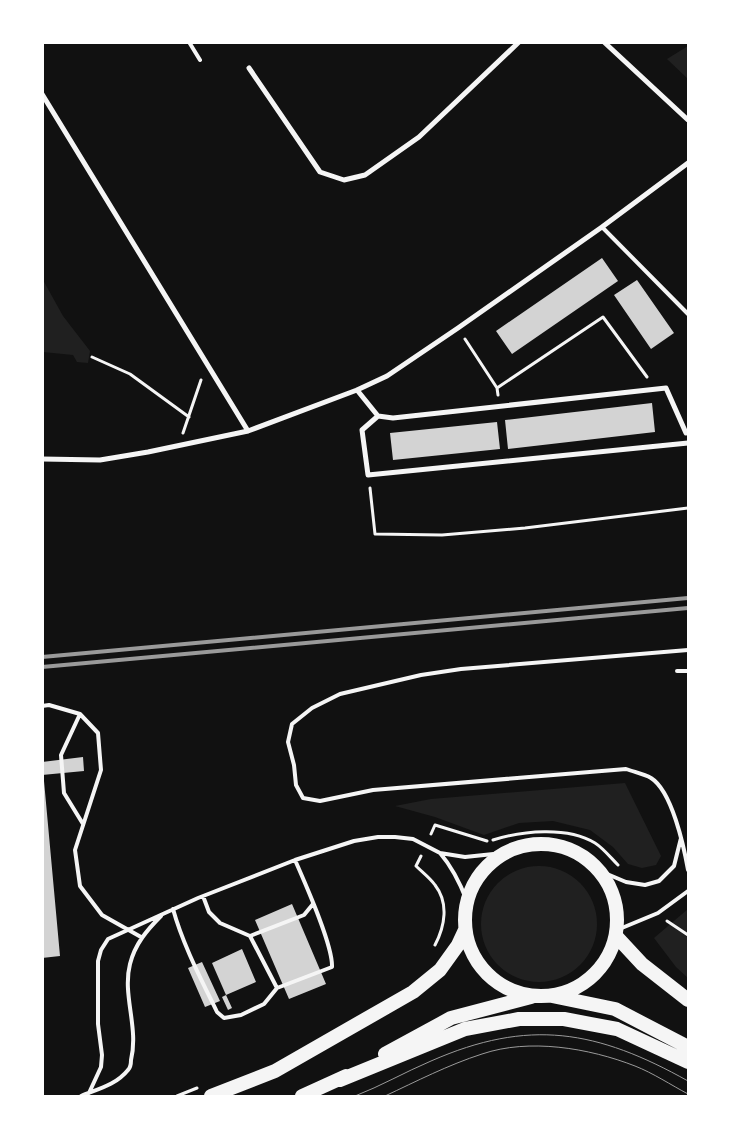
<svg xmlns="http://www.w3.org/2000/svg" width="731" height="1139" viewBox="0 0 731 1139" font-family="'Roboto Condensed',sans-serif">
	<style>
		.green { fill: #202020 }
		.building { fill: #d3d3d3 }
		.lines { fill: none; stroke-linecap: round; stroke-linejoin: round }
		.path { stroke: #f5f5f5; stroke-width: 3 }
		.service { stroke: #f5f5f5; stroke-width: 4 }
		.minor { stroke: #f5f5f5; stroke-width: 5 }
		.trunk { stroke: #f5f5f5; stroke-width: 14 }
		.tram { stroke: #9a9a9a; stroke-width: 1 }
		.rail { stroke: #9a9a9a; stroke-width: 4 }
	</style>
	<rect width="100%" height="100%" fill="#111"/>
	<path class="green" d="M 688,46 L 688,79 L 667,59 Z
		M 43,280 L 63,316 L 90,351 L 88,363 L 77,362 L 73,355 L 43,352 Z
		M 625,783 L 661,856 L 656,865 L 642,868 L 628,864 L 613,847 L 590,830 L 553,821 L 519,823 L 484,835 L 435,817 L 395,806 L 431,799 Z
		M481 924a58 58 0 1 1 116 0a58 58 0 1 1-116 0Z
		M 688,909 L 688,978 L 676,967 L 654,938 Z"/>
	<path class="building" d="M 602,258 L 618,281 L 512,354 L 496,331 Z
		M 637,280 L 674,333 L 651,349 L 614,295 Z
		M 652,403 L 655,432 L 508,449 L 505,420 Z
		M 497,422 L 500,449 L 393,460 L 390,433 Z
		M 83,757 L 84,771 L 42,775 L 42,762 Z
		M 42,781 L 44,781 L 60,956 L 42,958 Z
		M 292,904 L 326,984 L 289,999 L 255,920 Z
		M 242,949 L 256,982 L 226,995 L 212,963 Z
		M 202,962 L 220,1001 L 205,1007 L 188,968 Z
		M 226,995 L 232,1008 L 228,1010 L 222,997 Z"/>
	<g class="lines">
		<path class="path" d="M 465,339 L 497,388 L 498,395
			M 92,357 L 130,374 L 189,417
			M 497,388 L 603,317 L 647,377
			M 183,433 L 201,380
			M 370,488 L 375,534 L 442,535 L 525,528 L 688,508
			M 431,834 L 435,825 L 487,841
			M 493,840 C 522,831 567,826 595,843 C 603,848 611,858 618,865
			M 421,856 L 416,866 C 422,872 430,878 435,885 C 449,903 445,926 435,945
			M 667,921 L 688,935
			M 177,1096 L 197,1088"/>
		<path class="service" d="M 189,42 L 200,60
			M 602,227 L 688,314
			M 688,650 L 461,669 L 421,675 L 340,694 L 312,708 L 292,724 L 288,742 L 294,765 L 296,785 L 303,798 L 320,801 L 373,790 L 626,769 C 634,772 644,774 651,778 C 672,791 684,847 688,870
			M 677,671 L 688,671
			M 42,706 L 49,705 L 80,714 L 98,733 L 101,770 L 75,850 L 80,886 L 102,915 L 141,937
			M 80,714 L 61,755 L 64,793 L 83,824
			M 440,853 C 453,868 460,883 467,901
			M 600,871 L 626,882 L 645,885 L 659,881 L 674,866 L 681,838
			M 203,896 L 209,912 L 220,923 L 250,936 L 304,915 L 313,904
			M 173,909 C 183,945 201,979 217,1012 L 224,1018 L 241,1015 L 264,1004 L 277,988
			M 617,930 L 658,913 L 688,891
			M 250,936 L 277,988 L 332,967 C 333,945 305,883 295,860
			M 89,1093 L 101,1067 L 102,1055 L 98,1024 L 98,961 L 101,950 L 108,939 L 198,898 L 295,860 L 354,841 L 378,837 L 395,837 L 413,839 L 440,853 L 465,857 L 503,853
			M 81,1096 C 98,1089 116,1085 128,1070 C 130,1068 131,1063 131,1060 C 139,1027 122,995 130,964 C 135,944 147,930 161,916"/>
		<path class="minor" d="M 604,42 L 688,120
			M 249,68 L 320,172 L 344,180 L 365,175 L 419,137 L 519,42
			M 42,94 L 248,431
			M 357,390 L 378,416 L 393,418 L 666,388 L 686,433
			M 378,416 L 362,430 L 368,475 L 688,443
			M 42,459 L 100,460 L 148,452 L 248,431 L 357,390 L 387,376 L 458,328 L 602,227 L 688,163"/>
		<path class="trunk" d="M465 920a76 76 0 1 1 152 0a76 76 0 1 1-152 0Z
			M 616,936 L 642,964 L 688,1000
			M 552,996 L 615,1009 L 688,1047
			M 385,1054 L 451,1018 L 531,997
			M 340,1080 L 465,1029 L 519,1019 L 564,1019 L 617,1029 L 688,1062
			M 211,1096 L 275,1071 L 413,992 L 440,970 L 458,945 L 465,930
			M 302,1096 L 346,1076"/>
		<path class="tram" d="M 355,1096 C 381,1086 405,1072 431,1061 C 529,1018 597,1030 688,1081
			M 385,1096 C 417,1081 448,1065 482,1054 C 529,1038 589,1048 635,1066 C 653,1073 671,1085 688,1094"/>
		<path class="rail" d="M 42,657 L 688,598
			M 42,667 L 688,608"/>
	</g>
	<rect width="731" height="1139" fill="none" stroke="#ffffff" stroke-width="88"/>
</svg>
